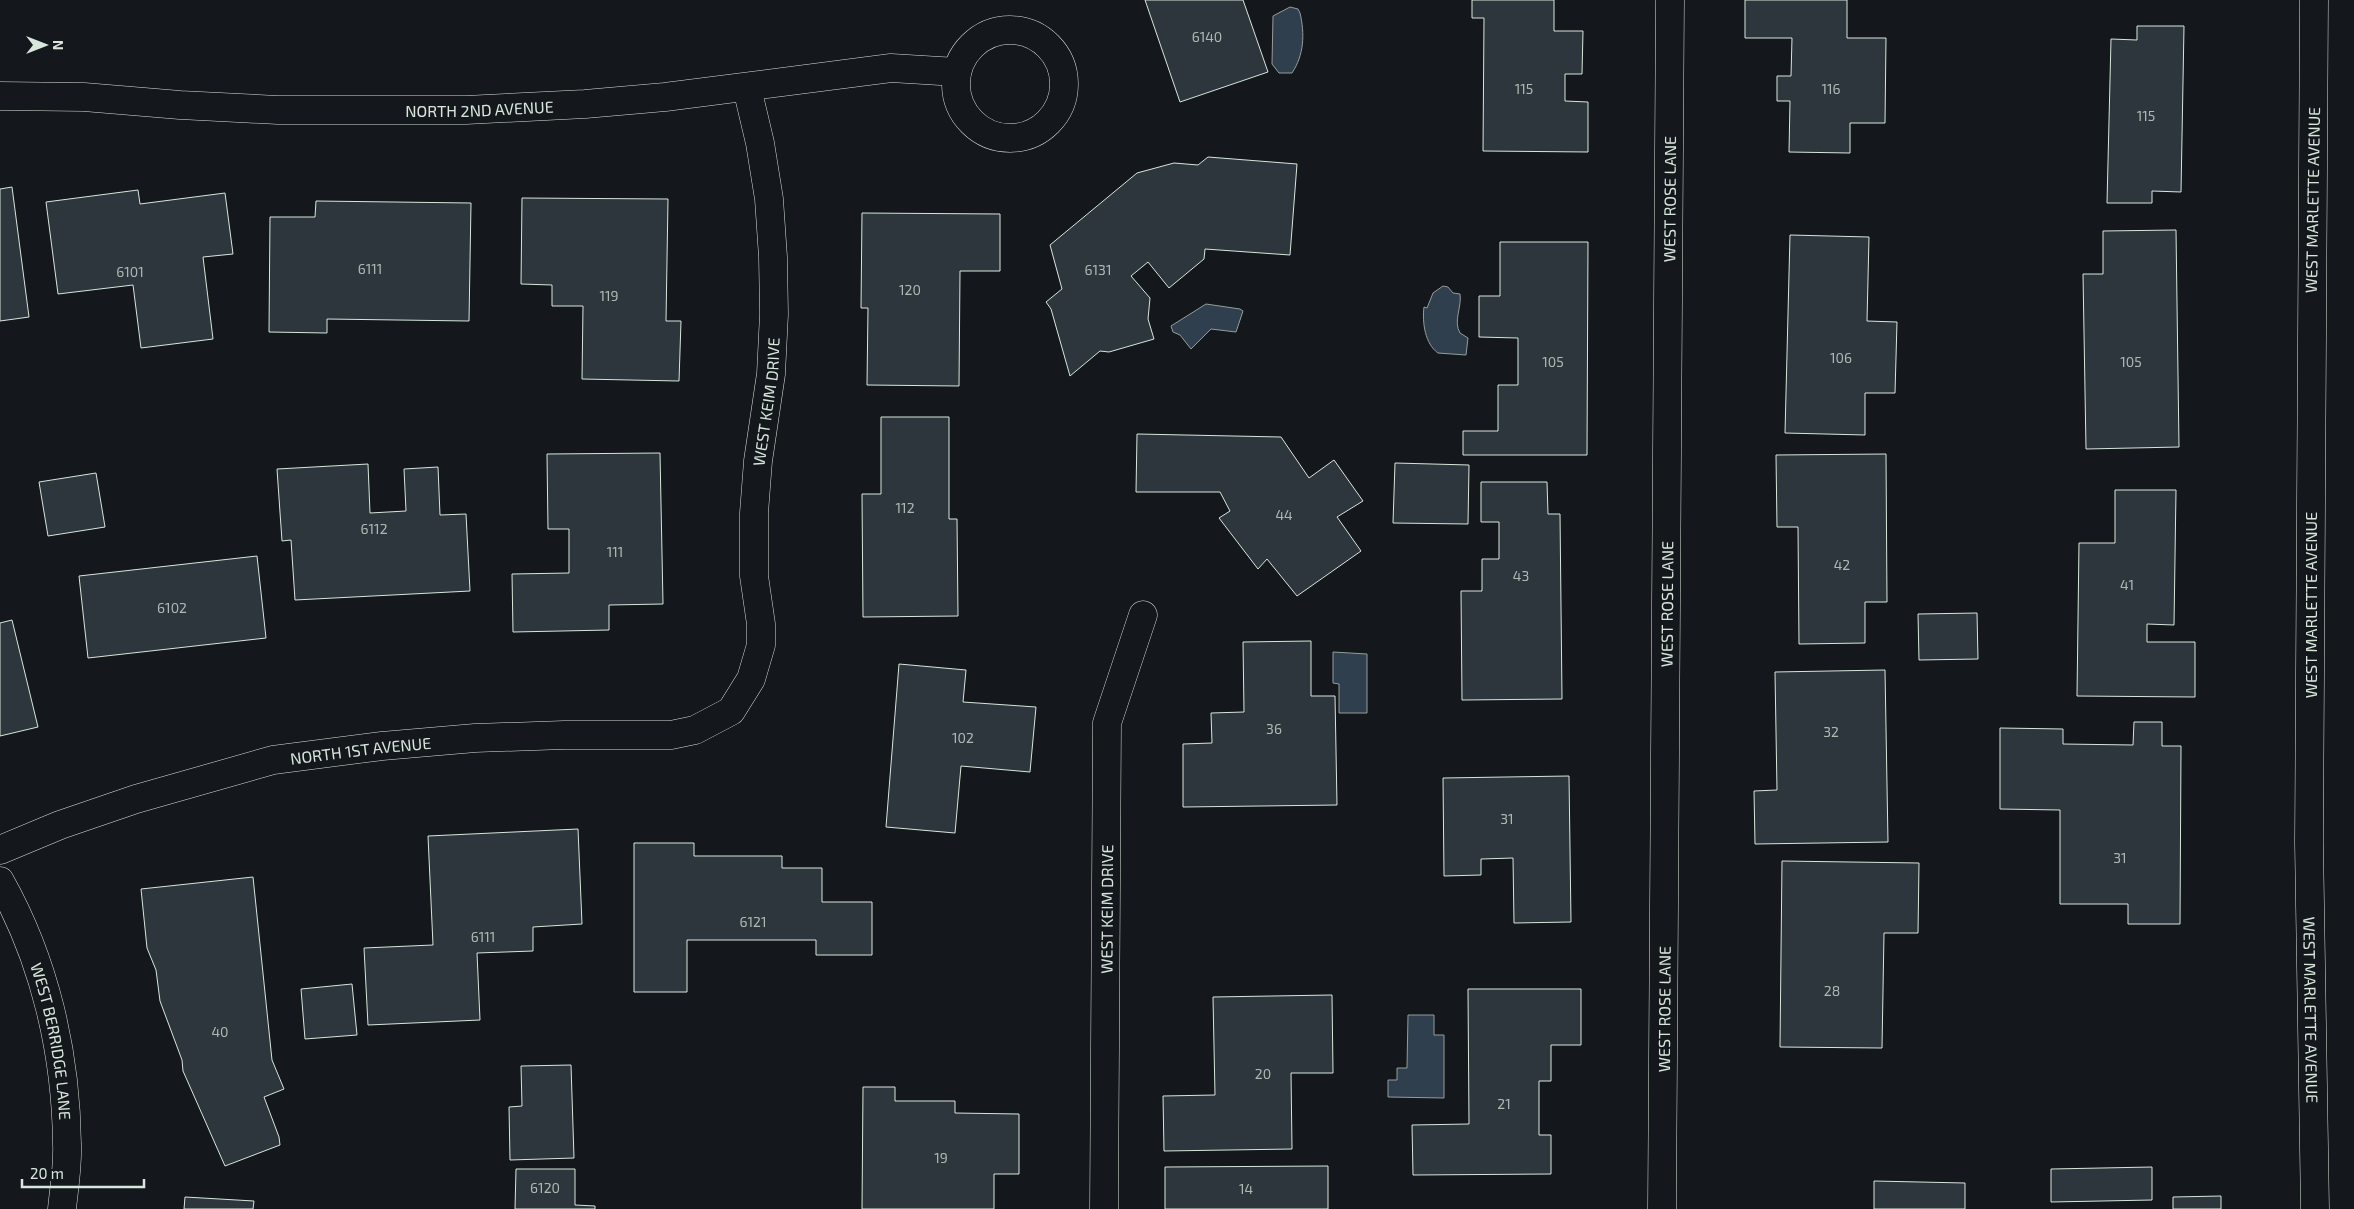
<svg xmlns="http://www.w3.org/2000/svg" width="2354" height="1209" viewBox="0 0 2354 1209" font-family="'Exo 2',sans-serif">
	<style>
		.water { fill: #2f3f4d; stroke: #939e99 }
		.building { fill: #2c363c; stroke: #d8e6dc }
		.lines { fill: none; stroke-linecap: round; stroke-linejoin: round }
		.street-casing { stroke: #d8e6dc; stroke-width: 29 }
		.street { stroke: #14181c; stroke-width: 28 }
		.labels { text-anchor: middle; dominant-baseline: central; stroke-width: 4; stroke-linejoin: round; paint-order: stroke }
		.number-label { font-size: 14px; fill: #adbab4 }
		.street-label { font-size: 16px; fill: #d8e6dc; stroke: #14181c }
	</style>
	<rect width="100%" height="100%" fill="#14181c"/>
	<path class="water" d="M 1290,7 L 1298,9 L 1300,13 C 1305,34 1304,55 1292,73 L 1279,73 L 1272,64 L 1273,16 Z
		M 1443,286 L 1448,287 L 1453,293 L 1460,294 C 1462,307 1453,321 1460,333 L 1468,338 L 1466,355 L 1438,353 C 1425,344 1422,322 1424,307 L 1427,308 L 1433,293 Z
		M 1206,304 L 1240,309 L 1243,311 L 1236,332 L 1211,329 L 1191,349 L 1180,335 L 1173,332 L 1171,326 Z
		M 1333,652 L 1367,654 L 1367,713 L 1339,713 L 1339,684 L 1333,683 Z
		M 1408,1015 L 1434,1015 L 1434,1035 L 1444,1035 L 1444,1098 L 1388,1097 L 1388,1080 L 1397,1080 L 1397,1068 L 1407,1068 Z"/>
	<path class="building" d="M 1145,0 L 1243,0 L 1268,72 L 1180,102 Z
		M 1472,0 L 1554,0 L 1554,31 L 1583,31 L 1582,74 L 1565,74 L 1565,101 L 1588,102 L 1588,152 L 1483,151 L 1484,18 L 1472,18 Z
		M 1745,0 L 1847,0 L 1847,38 L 1886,38 L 1885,123 L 1850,123 L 1850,153 L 1789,152 L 1790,101 L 1777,101 L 1777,76 L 1791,76 L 1792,38 L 1745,38 Z
		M 2137,26 L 2184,26 L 2181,192 L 2152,191 L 2152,203 L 2107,203 L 2111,39 L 2137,40 Z
		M 1208,157 L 1297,164 L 1290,255 L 1205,249 L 1204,259 L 1169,288 L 1148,262 L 1131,276 L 1150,298 L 1148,319 L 1154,339 L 1109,352 L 1100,351 L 1070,376 L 1051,309 L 1046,302 L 1062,289 L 1050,245 L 1137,173 L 1174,163 L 1198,165 Z
		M 12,187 L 29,317 L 0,321 L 0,189 Z
		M 138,190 L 140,204 L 225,193 L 233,254 L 203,257 L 213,339 L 141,348 L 133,285 L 58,294 L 46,202 Z
		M 522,198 L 668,199 L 666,321 L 681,321 L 679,381 L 582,379 L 583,306 L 552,306 L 552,285 L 521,284 Z
		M 316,201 L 471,203 L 469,321 L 327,319 L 327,333 L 269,332 L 270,217 L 315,217 Z
		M 862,213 L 1000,214 L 1000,271 L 960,271 L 959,386 L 867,385 L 868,308 L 861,308 Z
		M 2176,230 L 2179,447 L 2086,449 L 2083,274 L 2103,274 L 2103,231 Z
		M 1790,235 L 1869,237 L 1867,321 L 1897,322 L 1895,393 L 1865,393 L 1865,435 L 1785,433 Z
		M 1500,242 L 1588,242 L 1587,455 L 1463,455 L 1463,431 L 1498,431 L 1498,385 L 1518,385 L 1518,338 L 1479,337 L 1479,296 L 1500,296 Z
		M 881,417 L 949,417 L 949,519 L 957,519 L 958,616 L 863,617 L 862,494 L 881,494 Z
		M 1137,434 L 1281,437 L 1309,478 L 1334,460 L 1363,501 L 1337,517 L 1361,551 L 1297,596 L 1267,559 L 1258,569 L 1219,518 L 1230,511 L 1220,492 L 1136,492 Z
		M 660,453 L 663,604 L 609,605 L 609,630 L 513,632 L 512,574 L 569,573 L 569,529 L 548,529 L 547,454 Z
		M 1886,454 L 1887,602 L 1865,602 L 1865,643 L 1799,644 L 1798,527 L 1777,527 L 1776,455 Z
		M 1395,463 L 1469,465 L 1468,524 L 1393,523 Z
		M 368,464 L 370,513 L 406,511 L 404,469 L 438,467 L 440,515 L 466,514 L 470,591 L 295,600 L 291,540 L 282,541 L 277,469 Z
		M 96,473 L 105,527 L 48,536 L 39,482 Z
		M 1481,482 L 1547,482 L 1548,514 L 1560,514 L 1562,699 L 1462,700 L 1461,591 L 1482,591 L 1482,559 L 1499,559 L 1499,522 L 1481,522 Z
		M 2115,490 L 2176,490 L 2174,625 L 2147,624 L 2147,642 L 2195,642 L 2195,697 L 2077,696 L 2079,543 L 2115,543 Z
		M 257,556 L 266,638 L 88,658 L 79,576 Z
		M 1977,613 L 1978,659 L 1919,660 L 1918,614 Z
		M 12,620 L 38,727 L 0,736 L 0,623 Z
		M 1311,641 L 1311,696 L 1335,696 L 1337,805 L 1183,807 L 1183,744 L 1212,743 L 1211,713 L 1244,712 L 1243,642 Z
		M 899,664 L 966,670 L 963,702 L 1036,707 L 1030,772 L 961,766 L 955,833 L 886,827 Z
		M 1885,670 L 1888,842 L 1755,844 L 1754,791 L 1777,790 L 1775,672 Z
		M 2134,722 L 2162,722 L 2162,746 L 2181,746 L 2180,924 L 2128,924 L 2128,904 L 2060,904 L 2060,810 L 2000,809 L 2000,728 L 2063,729 L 2063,744 L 2133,745 Z
		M 1569,776 L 1571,922 L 1514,923 L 1513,858 L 1481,859 L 1481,875 L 1444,876 L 1443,778 Z
		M 578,829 L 582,924 L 533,927 L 533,951 L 477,953 L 480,1020 L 368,1025 L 364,948 L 433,945 L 428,836 Z
		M 634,843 L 694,843 L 694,856 L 782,856 L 782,868 L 822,868 L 822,902 L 872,902 L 872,955 L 816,955 L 816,940 L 687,940 L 687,992 L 634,992 Z
		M 1782,861 L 1919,863 L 1918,933 L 1884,933 L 1882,1048 L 1780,1047 Z
		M 253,877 L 272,1060 L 284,1089 L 264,1097 L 279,1137 L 280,1145 L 225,1166 L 183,1071 L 182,1060 L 160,1001 L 156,970 L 147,948 L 141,889 Z
		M 352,984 L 357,1035 L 305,1039 L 301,989 Z
		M 1468,989 L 1581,989 L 1581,1045 L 1551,1045 L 1551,1081 L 1539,1081 L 1539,1135 L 1551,1135 L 1551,1174 L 1413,1175 L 1412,1125 L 1469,1124 Z
		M 1332,995 L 1333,1073 L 1291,1073 L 1292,1149 L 1164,1151 L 1163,1096 L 1215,1095 L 1213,997 Z
		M 571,1065 L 574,1158 L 510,1160 L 509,1107 L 522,1106 L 521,1066 Z
		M 863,1087 L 895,1087 L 895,1101 L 955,1101 L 955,1113 L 1019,1114 L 1019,1174 L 994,1174 L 994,1209 L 862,1209 Z
		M 1328,1166 L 1328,1209 L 1165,1209 L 1165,1167 Z
		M 2152,1167 L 2152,1200 L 2051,1202 L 2051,1169 Z
		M 516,1169 L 575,1169 L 575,1205 L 595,1206 L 595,1209 L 515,1209 Z
		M 1874,1181 L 1965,1183 L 1965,1209 L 1874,1209 Z
		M 2221,1196 L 2221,1209 L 2173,1209 L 2173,1197 Z
		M 185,1197 L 254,1201 L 253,1209 L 184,1209 Z"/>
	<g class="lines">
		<defs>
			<g id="street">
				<path id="s1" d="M 2314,0 L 2309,843 L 2315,1209"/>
				<circle cx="1010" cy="84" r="54"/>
				<path id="s2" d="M 0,96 L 84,97 L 180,105 L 278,110 L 466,110 L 585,104 L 665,97 L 891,68 L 957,72"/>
				<path id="s3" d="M 0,850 L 60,825 L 136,799 L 273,760 L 382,746 L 475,738 L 564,735 L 671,735 L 695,730 L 731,711 L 751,679 L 761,645 L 761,624 L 754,576 L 754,513 L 758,461 L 771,374 L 774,314 L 773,257 L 769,199 L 760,143 L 747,88"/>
				<path id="s4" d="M 0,881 C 45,961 66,1053 67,1144 C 68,1166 64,1188 62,1209"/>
				<path id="s5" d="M 1104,1209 L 1107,723 L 1143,615"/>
				<path id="s6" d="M 1662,1209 L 1670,0"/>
			</g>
		</defs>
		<use href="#street" class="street-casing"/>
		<use href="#street" class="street"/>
	</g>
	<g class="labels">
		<g class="number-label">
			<text x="1207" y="36">6140</text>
			<text x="1524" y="88">115</text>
			<text x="1831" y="88">116</text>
			<text x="2146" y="115">115</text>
			<text x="370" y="268">6111</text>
			<text x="1098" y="269">6131</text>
			<text x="130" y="271">6101</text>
			<text x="910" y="289">120</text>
			<text x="609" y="295">119</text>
			<text x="1841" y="357">106</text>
			<text x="1553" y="361">105</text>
			<text x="2131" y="361">105</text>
			<text x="905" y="507">112</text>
			<text x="1284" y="514">44</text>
			<text x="374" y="528">6112</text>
			<text x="615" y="551">111</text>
			<text x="1842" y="564">42</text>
			<text x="1521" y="575">43</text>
			<text x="2127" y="584">41</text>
			<text x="172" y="607">6102</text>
			<text x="1274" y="728">36</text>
			<text x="1831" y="731">32</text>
			<text x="963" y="737">102</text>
			<text x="1507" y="818">31</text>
			<text x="2120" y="857">31</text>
			<text x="753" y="921">6121</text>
			<text x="483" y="936">6111</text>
			<text x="1832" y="990">28</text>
			<text x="220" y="1031">40</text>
			<text x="1263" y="1073">20</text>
			<text x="1504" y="1103">21</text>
			<text x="941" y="1157">19</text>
			<text x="545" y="1187">6120</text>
			<text x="1246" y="1188">14</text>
		</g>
		<g class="street-label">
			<text stroke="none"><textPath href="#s2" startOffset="480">NORTH 2ND AVENUE</textPath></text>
			<text stroke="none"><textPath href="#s6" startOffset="1010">WEST ROSE LANE</textPath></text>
			<text transform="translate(2312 200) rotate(-89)">WEST MARLETTE AVENUE</text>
			<text stroke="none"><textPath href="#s3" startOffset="1070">WEST KEIM DRIVE</textPath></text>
			<text stroke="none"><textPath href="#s6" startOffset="605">WEST ROSE LANE</textPath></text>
			<text transform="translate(2310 605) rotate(-90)">WEST MARLETTE AVENUE</text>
			<text stroke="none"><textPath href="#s3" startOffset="376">NORTH 1ST AVENUE</textPath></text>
			<text stroke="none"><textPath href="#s5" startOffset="300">WEST KEIM DRIVE</textPath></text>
			<text stroke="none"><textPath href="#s6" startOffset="200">WEST ROSE LANE</textPath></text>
			<text stroke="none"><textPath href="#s1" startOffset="1010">WEST MARLETTE AVENUE</textPath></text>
			<text stroke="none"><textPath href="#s4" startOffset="170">WEST BERRIDGE LANE</textPath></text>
		</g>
	</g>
	<g transform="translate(45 45) rotate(90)" stroke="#14181c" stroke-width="4" paint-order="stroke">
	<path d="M0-4L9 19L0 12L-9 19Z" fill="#d8e6dc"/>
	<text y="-8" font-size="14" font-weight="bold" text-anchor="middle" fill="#d8e6dc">N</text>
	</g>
	<path d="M22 1179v8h122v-8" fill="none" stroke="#d8e6dc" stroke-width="2.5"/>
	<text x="30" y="1179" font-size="15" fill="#d8e6dc" stroke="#14181c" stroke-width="4" paint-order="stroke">20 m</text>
</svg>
